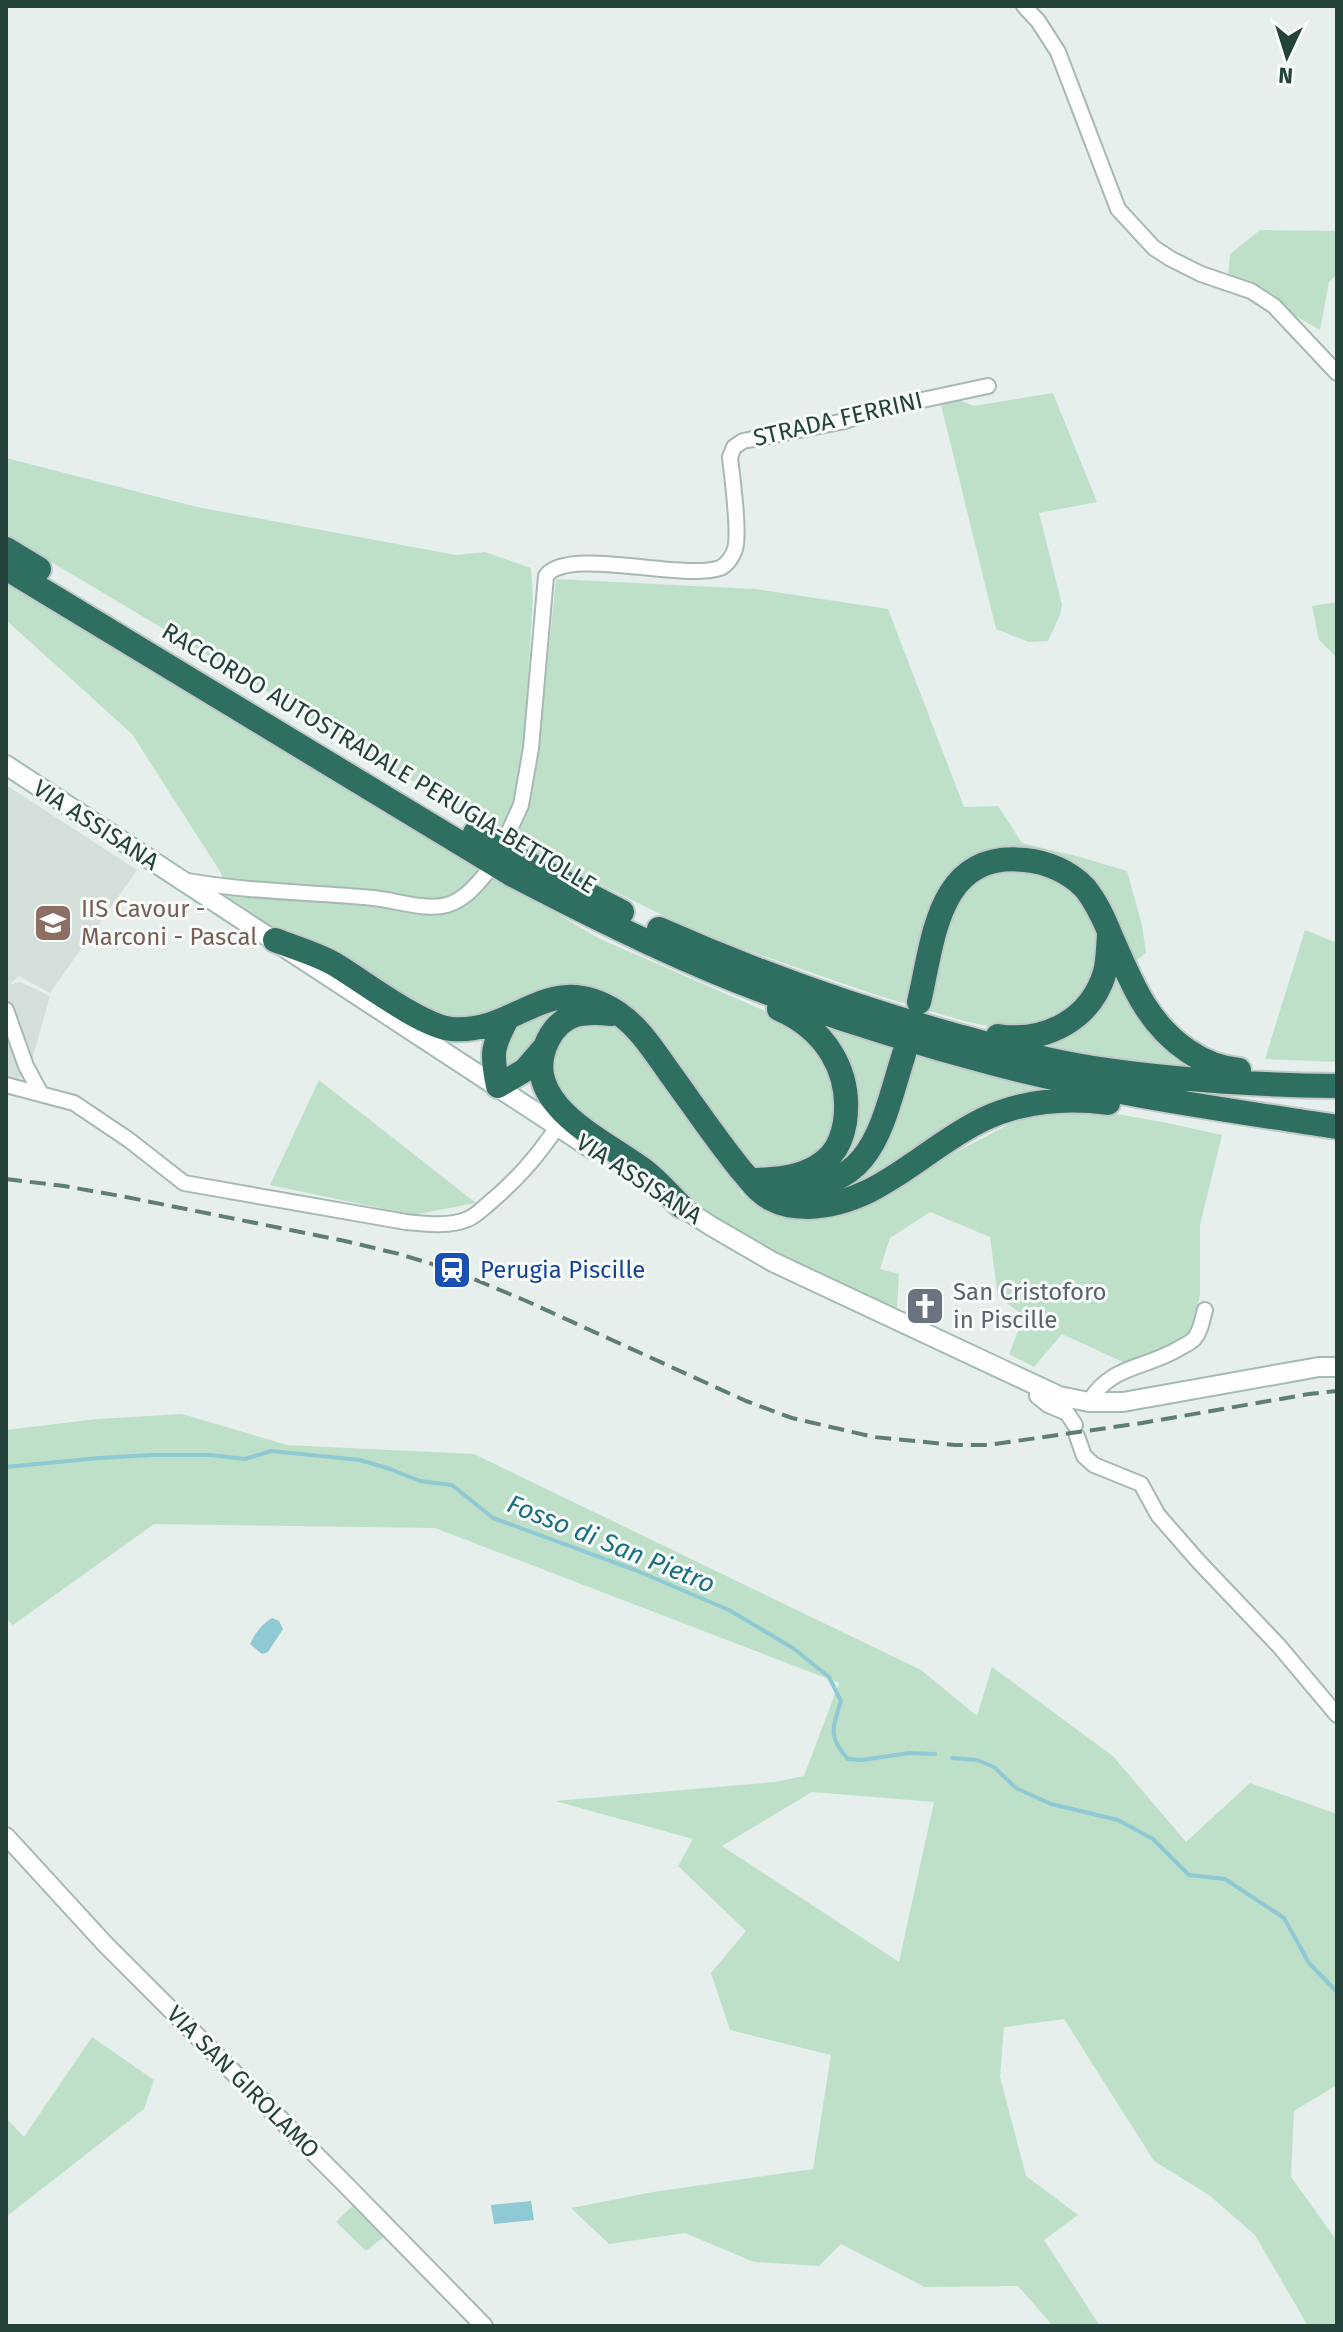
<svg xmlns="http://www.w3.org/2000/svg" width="1343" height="2332" viewBox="0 0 1343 2332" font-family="'Fira Sans',sans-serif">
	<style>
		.built { fill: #d4dfda }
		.green { fill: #bfe0c8; fill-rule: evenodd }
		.water { fill: #8ec9d4 }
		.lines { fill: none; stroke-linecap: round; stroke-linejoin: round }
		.stream { stroke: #8ec9d4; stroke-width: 4 }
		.minor-casing { stroke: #a8b8b2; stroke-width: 18 }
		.tertiary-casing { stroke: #a8b8b2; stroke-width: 20 }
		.secondary-casing { stroke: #a4bbb3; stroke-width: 22 }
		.motorway-casing { stroke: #c2cac8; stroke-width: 28 }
		.minor { stroke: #fff; stroke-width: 14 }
		.tertiary { stroke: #fff; stroke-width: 16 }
		.secondary { stroke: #fff; stroke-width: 18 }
		.motorway { stroke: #2f6f62; stroke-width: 24 }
		.rail { stroke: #5f7d75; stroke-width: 4; stroke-dasharray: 16 8; stroke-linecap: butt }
		.labels { text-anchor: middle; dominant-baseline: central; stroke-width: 6; stroke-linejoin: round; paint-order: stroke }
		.street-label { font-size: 24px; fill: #24423a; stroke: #f7fbf9 }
		.education-label { font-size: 24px; fill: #785e54; stroke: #f7fbf9; text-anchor: start }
		.transit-label { font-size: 24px; fill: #164399; stroke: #f7fbf9; text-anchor: start }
		.worship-label { font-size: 24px; fill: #5b616d; stroke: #f7fbf9; text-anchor: start }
		.water-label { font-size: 26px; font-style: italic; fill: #1c6f80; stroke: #f7fbf9 }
	</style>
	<rect width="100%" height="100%" fill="#e6efeb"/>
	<path class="built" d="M 6,785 L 137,870 L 50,993 L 19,976 L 9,985 L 20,982 L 50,996 L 32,1060 L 18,1080 L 6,1077 Z"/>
	<path class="green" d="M 1260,230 L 1337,231 L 1337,274 L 1329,282 L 1320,330 L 1228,277 L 1230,254 Z
		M 1053,393 L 1097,502 L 1039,513 L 1062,605 L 1060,615 L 1048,641 L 1029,642 L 996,629 L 940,401 L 961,401 L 974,406 Z
		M 6,458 L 197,507 L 456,555 L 485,552 L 531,568 L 533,599 L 525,729 L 541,725 L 556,579 L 755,589 L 888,609 L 964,807 L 998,806 L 1022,843 L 1080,857 L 1127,871 L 1142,925 L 1146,953 L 1121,972 L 1205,1071 L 1069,1053 L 1041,1047 L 1058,1036 L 1059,1023 L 1022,1033 L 964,1021 L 876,995 L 703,935 L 506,838 L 209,656 L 6,535 Z
		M 6,582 L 598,938 L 795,1024 L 817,1049 L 842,1101 L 823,1156 L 773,1171 L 752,1165 L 606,997 L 464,1026 L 436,1019 L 279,936 L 228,900 L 221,873 L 132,734 L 6,620 Z
		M 1337,602 L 1337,658 L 1319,640 L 1312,606 Z
		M 1305,930 L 1337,943 L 1337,1062 L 1265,1059 Z
		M 569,1001 L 534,1050 L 505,1069 L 507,1029 Z
		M 591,1022 L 611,1022 L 633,1036 L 742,1194 L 765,1209 L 836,1214 L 865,1207 L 937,1162 L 1033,1112 L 1105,1112 L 1163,1122 L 1222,1135 L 1200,1225 L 1200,1294 L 1194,1330 L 1172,1346 L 1125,1363 L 1062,1334 L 1034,1367 L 1009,1354 L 1024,1316 L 998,1297 L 990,1237 L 930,1212 L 890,1238 L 880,1269 L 899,1274 L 897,1308 C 849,1288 802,1268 757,1243 C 684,1203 620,1145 555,1093 C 545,1052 549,1036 591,1022 Z
		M 822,1025 L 894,1047 L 875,1120 L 858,1149 L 838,1166 L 846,1138 Z
		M 913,1052 L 1055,1093 L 904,1161 L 834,1196 Z
		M 319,1080 L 476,1203 L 413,1215 L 270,1185 Z
		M 182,1414 L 287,1445 L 474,1454 L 921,1670 L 977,1716 L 992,1667 L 1113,1756 L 1186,1842 L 1250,1783 L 1337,1814 L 1337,2085 L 1294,2111 L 1291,2177 L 1337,2241 L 1337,2326 L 1308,2326 L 1255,2235 L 1209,2195 L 1154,2161 L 1064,2019 L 1004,2027 L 1000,2077 L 1026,2176 L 1078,2215 L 1044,2240 L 1100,2326 L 1053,2326 L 1018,2286 L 925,2287 L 841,2244 L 819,2266 L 754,2262 L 685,2233 L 609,2244 L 571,2208 L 653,2192 L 813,2169 L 831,2055 L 730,2030 L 711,1973 L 746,1931 L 678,1866 L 693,1839 L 555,1801 L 775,1782 L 804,1776 L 839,1683 L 435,1528 L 154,1524 L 13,1625 L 6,1619 L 6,1430 L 97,1419 ZM 812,1792 L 934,1802 L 899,1962 L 722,1846 Z
		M 92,2037 L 154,2080 L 144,2109 L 6,2217 L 6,2118 L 24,2137 Z
		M 357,2201 L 385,2236 L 366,2251 L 336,2222 Z"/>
	<path class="water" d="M 272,1618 L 279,1621 L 283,1629 L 268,1652 L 262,1654 L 250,1644 C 255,1633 262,1624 272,1618 Z
		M 531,2201 L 534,2220 L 494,2224 L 491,2205 Z"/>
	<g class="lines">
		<path class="stream" d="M 6,1467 L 99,1458 L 152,1455 L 210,1455 L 245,1459 L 271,1451 L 360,1460 L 390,1469 L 420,1481 L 452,1485 L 493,1518 L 635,1570 L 729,1610 L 793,1648 L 829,1677 L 841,1701 C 833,1726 827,1737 848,1759 L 862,1760 L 909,1753 L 935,1754
			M 952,1758 L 977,1760 L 994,1767 L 1016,1788 L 1051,1804 L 1118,1820 L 1153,1839 L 1189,1875 L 1225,1879 L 1284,1918 L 1309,1963 L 1337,1992"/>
		<defs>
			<path id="minor" d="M 1024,6 L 1038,21 L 1058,52 L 1118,209 L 1154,248 L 1171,259 L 1201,274 L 1251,291 L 1274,306 L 1337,373
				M 506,838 L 521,805 L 531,748 L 546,576 C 567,546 682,581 720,568 C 727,565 733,556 735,549 C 740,532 732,477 730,457 L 734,447 L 743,441 L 845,421 L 880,409 L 988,386
				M 188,881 C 249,892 312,892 373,898 C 396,900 424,911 447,905 C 466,899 477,884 489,870
				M 6,1010 L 26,1066 L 41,1094
				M 6,1085 L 74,1103 L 129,1140 L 184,1183 L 406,1222 C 426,1224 449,1227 468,1219 C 475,1216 481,1210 487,1205 C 517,1180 536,1158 558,1126
				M 1037,1386 L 1037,1396 L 1048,1405 L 1067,1413 L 1075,1425
				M 1089,1402 C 1111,1365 1144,1369 1178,1349 C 1183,1346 1190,1343 1194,1339 C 1201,1331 1202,1320 1205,1310
				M 1077,1436 L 1084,1456 L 1094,1465 L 1141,1484 L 1158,1515 L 1199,1562 L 1279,1646 L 1337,1715"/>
			<path id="tertiary" d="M 6,1836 L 105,1944 L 343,2182 L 484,2326"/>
			<path id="secondary" d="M 6,765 L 592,1149
				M 671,1200 L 711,1226 L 773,1262 L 1059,1396 L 1089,1402 L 1123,1402 L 1319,1367 L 1337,1367"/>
			<path id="motorway" d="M 6,549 L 39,569
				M 6,568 L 511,874 C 603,922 696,968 793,1002 C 858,1025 924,1045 991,1063 C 1104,1093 1221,1109 1337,1127
				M 475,833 L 521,860 L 622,912
				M 659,929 C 754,971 851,1006 951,1034 C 998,1047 1046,1061 1094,1068 C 1174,1080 1256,1085 1337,1086
				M 275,940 C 295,948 318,954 336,965 C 364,982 423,1027 452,1029 C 519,1034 548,967 618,1013 C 640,1028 654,1051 669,1072 C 693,1105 716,1139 741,1170 C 751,1181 758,1192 771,1199 C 782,1205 795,1207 807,1207 C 879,1205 923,1148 984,1119 C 1022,1101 1067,1097 1108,1103
				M 919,1002 C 934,939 937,851 1025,860 C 1047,862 1070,872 1085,888 C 1097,903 1104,919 1111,936 C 1131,981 1146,1023 1188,1051 C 1204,1062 1219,1068 1239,1070
				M 612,1014 C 584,1011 562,1012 548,1040 C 516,1104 606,1141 645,1171 C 658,1181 669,1194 681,1206
				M 508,1017 C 492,1047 491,1053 498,1086 L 525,1070 L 544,1048
				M 998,1036 C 1045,1043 1091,1020 1105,972 C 1108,960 1108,947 1109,935
				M 756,1180 C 782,1179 812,1176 831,1155 C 839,1146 843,1134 845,1122 C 852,1071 825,1029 779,1009
				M 779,1187 C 874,1194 881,1126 904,1054"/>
		</defs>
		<use href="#minor" class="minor-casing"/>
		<use href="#tertiary" class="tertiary-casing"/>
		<use href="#secondary" class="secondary-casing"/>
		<use href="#motorway" class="motorway-casing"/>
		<use href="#minor" class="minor"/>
		<use href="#tertiary" class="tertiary"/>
		<use href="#secondary" class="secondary"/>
		<use href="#motorway" class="motorway"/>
		<path class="rail" d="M 6,1179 L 64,1186 L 126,1197 L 345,1241 L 399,1254 L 452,1270 L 524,1300 L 746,1401 L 792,1418 L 874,1437 L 955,1445 L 988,1445 L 1142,1423 L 1309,1394 L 1337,1391"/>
	</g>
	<defs>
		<symbol id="university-square" viewBox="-11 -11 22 22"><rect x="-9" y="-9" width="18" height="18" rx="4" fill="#8d6e63" stroke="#f7fbf9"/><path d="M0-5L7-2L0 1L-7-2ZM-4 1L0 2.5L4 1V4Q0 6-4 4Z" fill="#fff"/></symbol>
		<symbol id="station-square" viewBox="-11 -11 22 22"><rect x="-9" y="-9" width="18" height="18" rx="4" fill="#1a4fb4" stroke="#f7fbf9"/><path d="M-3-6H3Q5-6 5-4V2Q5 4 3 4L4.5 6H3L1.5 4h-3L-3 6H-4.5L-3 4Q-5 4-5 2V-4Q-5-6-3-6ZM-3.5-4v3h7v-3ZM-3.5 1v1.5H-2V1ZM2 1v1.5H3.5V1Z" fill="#fff"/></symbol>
		<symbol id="church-square" viewBox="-11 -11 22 22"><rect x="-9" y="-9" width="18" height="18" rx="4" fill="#6b7280" stroke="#f7fbf9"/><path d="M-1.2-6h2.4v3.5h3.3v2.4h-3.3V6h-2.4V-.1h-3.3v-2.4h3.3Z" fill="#fff"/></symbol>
	</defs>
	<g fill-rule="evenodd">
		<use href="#university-square" x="31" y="901" width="44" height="44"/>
		<use href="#station-square" x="430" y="1248" width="44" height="44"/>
		<use href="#church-square" x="903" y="1284" width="44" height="44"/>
	</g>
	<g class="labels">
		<g class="street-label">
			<text transform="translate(838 419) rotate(-13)">STRADA FERRINI</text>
			<text transform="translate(379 758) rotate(31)">RACCORDO AUTOSTRADALE PERUGIA-BETTOLLE</text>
			<text transform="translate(96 825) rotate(33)">VIA ASSISANA</text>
			<text transform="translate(639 1179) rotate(33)">VIA ASSISANA</text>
			<text transform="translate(243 2082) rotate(45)">VIA SAN GIROLAMO</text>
		</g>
		<g class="education-label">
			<text x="81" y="909">IIS Cavour -<tspan x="81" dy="28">Marconi - Pascal</tspan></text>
		</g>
		<g class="transit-label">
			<text x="480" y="1270">Perugia Piscille</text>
		</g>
		<g class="worship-label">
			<text x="953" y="1292">San Cristoforo<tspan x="953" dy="28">in Piscille</tspan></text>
		</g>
		<g class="water-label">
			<text transform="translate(611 1544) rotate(22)">Fosso di San Pietro</text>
		</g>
	</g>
	<rect width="1343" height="2332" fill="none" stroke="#24423a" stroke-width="16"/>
	<g transform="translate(1287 56) rotate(184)" stroke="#f7fbf9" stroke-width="6" paint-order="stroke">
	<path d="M0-6L14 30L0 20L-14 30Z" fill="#24423a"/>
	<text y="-12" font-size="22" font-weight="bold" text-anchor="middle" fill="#24423a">N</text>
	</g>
</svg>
